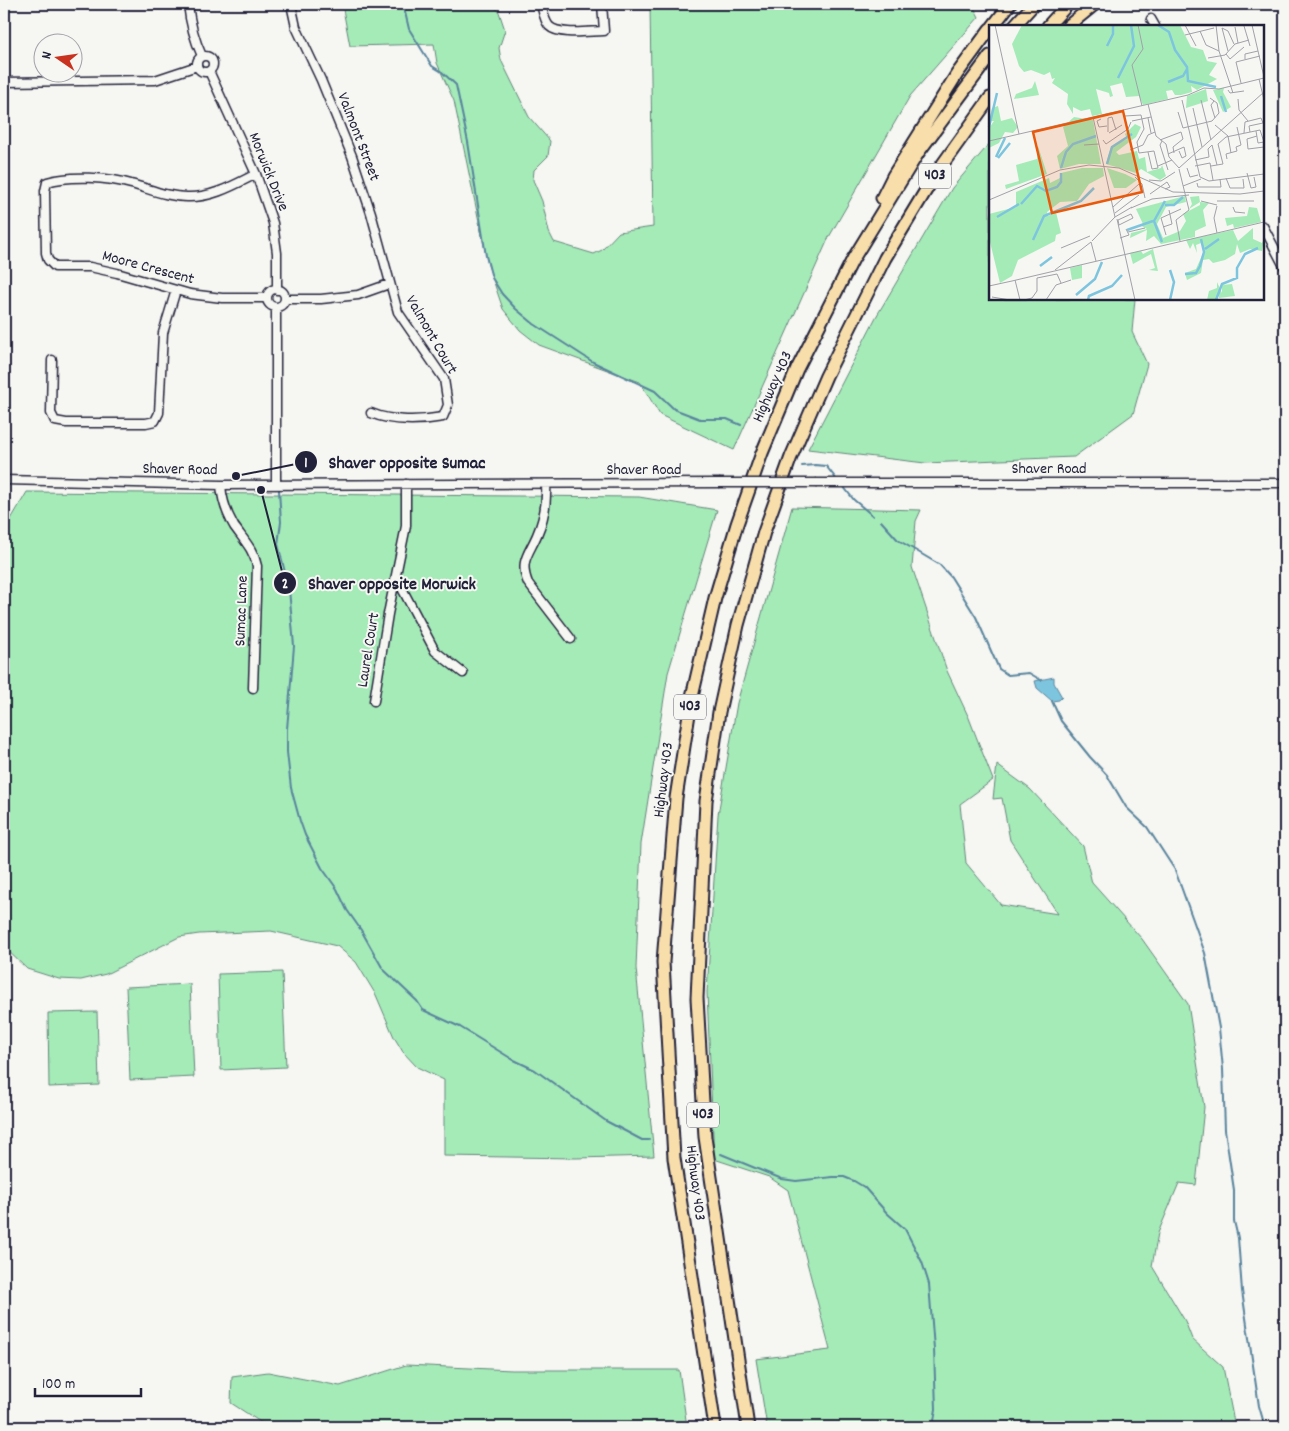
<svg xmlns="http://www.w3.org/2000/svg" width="1289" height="1431" viewBox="0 0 1289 1431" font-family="Dekko,sans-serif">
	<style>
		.green { fill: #a5ebb8; stroke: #64867a }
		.water { fill: #7dc5de; stroke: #59849d }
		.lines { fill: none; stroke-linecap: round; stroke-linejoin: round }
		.stream { stroke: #59849d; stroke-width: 2 }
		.minor-casing { stroke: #22223b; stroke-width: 11 }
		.highway-casing { stroke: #22223b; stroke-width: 15 }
		.minor { stroke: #f6f6f2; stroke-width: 8 }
		.highway { stroke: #f8deab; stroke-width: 11 }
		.minor-bridge-casing { stroke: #22223b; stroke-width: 11; stroke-linecap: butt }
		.minor-bridge { stroke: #f6f6f2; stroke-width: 8 }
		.labels { text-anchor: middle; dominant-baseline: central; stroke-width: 4; stroke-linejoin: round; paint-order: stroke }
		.shield { fill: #f6f6f2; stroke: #626272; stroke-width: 1 }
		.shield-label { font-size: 15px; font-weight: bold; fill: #22223b }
		.street-label { font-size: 16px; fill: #22223b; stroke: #f6f6f2 }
		.inset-river { fill: none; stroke: #7dc5de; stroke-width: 2.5 }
		.inset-road { fill: none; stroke: #a1a1a9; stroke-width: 1 }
		.view { fill: #e8590c; fill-opacity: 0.15; stroke: #e8590c; stroke-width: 2.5 }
		.inset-edge { fill: none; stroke: #22223b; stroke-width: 2.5 }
		.leader { fill: none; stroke: #22223b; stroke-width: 2 }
		.callout-dot { fill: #22223b; stroke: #f6f6f2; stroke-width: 2 }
		.mark-label { font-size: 15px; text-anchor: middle; font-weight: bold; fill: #fff }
		.callout-label { font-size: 18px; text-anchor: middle; font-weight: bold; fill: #22223b; stroke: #f6f6f2; stroke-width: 4; stroke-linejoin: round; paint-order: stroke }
	</style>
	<rect width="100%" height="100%" fill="#f6f6f2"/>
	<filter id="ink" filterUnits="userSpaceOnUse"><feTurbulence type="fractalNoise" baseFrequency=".02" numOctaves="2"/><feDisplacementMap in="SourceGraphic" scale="10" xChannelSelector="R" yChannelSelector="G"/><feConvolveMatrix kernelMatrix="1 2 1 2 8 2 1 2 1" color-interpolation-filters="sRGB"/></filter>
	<g filter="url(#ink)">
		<path class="green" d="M 342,4 L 493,4 L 499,12 L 505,30 L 499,48 L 501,60 L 529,117 L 550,141 L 548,156 L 534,170 L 533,180 L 542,201 L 549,232 L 554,242 L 594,254 L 602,250 L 619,232 L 653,227 L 650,4 L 972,4 L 979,17 L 910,96 L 829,237 L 734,450 L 660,415 L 640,382 L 539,345 L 520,330 L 503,309 L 488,265 L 454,101 L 437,63 L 434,44 L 350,46 Z
			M 990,143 L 990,299 L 1135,299 L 1132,332 L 1147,364 L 1133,414 L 1074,457 L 925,463 L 808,449 L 876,317 L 952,188 Z
			M 27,492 L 639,497 L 717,510 L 668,673 L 641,844 L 636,968 L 654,1156 L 576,1158 L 444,1156 L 444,1080 L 417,1067 L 403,1052 L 394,1037 L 376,995 L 356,962 L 337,946 L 271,931 L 199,934 L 179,937 L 106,974 L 81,980 L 59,979 L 27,969 L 4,947 L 4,531 Z
			M 792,507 L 921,510 L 916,521 L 912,567 L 947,671 L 969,718 L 993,780 L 960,804 L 966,863 L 1001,905 L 1058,914 L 1010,840 L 1002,798 L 993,799 L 997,765 L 1030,789 L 1083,846 L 1092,883 L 1142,939 L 1188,1004 L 1204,1107 L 1196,1185 L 1179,1183 L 1158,1233 L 1152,1266 L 1185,1321 L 1192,1339 L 1223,1367 L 1235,1427 L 767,1427 L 756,1359 L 830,1350 L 788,1190 L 769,1177 L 714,1159 L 707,992 L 718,815 L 737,703 Z
			M 282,972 L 286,1067 L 221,1070 L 218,974 Z
			M 190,984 L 194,1077 L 130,1080 L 126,987 Z
			M 97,1012 L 99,1085 L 49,1087 L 48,1013 Z
			M 406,1365 L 512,1370 L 679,1370 L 687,1427 L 268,1427 L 231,1403 L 232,1377 L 268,1372 L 340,1386 Z"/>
		<path class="water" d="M 1054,677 L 1054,683 L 1062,697 L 1059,700 L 1052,701 L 1037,688 L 1035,681 Z"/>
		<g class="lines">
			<path class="stream" d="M 403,4 L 409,29 L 432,66 L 442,72 L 456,85 L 468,142 L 486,256 L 492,278 L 502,294 L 516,309 L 534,324 L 593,362 L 655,391 L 674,409 L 700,419 L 727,419 L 741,425
				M 802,466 L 815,465 L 826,466 L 838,481
				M 843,486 L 854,500 L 873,516
				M 279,490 L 281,522 L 278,544 L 289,589 L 294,646 L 287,729 L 287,752 L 291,788 L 300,821 L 305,835 L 322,868 L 337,889 L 347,910 L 361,930 L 383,969 L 417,1001 L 423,1010 L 460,1027 L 512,1059 L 535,1070 L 606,1121 L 642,1140 L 649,1140
				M 881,521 L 898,540 L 940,565 L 951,577 L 976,617 L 999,669 L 1008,675 L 1029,673 L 1041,680
				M 1052,701 L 1061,721 L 1090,757 L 1107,775 L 1126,807 L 1147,827 L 1175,870 L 1205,953 L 1219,1028 L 1223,1069 L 1225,1130 L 1234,1190 L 1234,1221 L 1238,1238 L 1242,1291 L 1259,1406 L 1265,1427
				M 721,1154 L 782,1179 L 796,1181 L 833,1177 L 844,1177 L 854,1181 L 864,1187 L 887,1213 L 905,1229 L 922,1262 L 929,1284 L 934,1349 L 936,1409 L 933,1427"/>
			<defs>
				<path id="minor" d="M 188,4 C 190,23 194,39 202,56
					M 291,4 L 296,27 L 321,80 L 352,156 L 371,213 L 398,312 L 444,379 L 448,405 L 443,417 C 421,421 392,422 371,413
					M 541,4 C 543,11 544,20 549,26 C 559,36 590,31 604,31 L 602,4
					M 1151,19 L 1155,26
					M197 64a8 8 0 1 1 16 0a8 8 0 1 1-16 0Z
					M 209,71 L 256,174 L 273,223 L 277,253 L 277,290
					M 4,82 L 155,80 L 197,66
					M 256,174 C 234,185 212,198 187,197 C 167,197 150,189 131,184 C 108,177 70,175 47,182 L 45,191 L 46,253 L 48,260 L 55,267 L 90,267 L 117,273 L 190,294 L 222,298 L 267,298
					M 1263,226 L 1285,268
					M267 298a9 9 0 1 1 18 0a9 9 0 1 1-18 0Z
					M 285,299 L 321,299 L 358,295 L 389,284
					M 276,307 L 276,484
					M 52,360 L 51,413 L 55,421 L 66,423 L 146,423 L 155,421 L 159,413 L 163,333 L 176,290
					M 4,480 L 221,485 L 719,483
					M 817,483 L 1285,483
					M 546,484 C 547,501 544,519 537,535 C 529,554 519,561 528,583 L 571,639
					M 221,485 C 222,499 227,514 234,526 C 243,539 254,550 257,566 L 253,688
					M 396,577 L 435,651 L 463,673
					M 374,701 L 388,614 L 406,526 L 406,484"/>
				<path id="highway" d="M 993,26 L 1010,4
					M 1014,26 L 1034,4
					M 1048,26 L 1068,4
					M 1068,26 L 1095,4
					M 882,198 L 893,176 L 957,74 L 990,29
					M 715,1427 L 674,1158 L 663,962 L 676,798 L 691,701 L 715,598 L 737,524 L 762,453 L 797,369 L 853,259 L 918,153 L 990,56
					M 748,1427 L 705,1137 L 697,998 L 706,801 L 719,712 L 738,625 L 764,532 L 791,457 L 826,376 L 885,258 L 937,172 L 990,98"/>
			</defs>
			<use href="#minor" class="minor-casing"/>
			<use href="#highway" class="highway-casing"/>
			<use href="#minor" class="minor"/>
			<use href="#highway" class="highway"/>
			<defs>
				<path id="minor-bridge" d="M 719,483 L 817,483"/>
			</defs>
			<use href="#minor-bridge" class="minor-bridge-casing"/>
			<use href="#minor-bridge" class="minor-bridge"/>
		</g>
	</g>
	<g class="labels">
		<g class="shield">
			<rect x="919" y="163.5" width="32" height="25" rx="4"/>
			<rect x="674" y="694.5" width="32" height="25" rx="4"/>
			<rect x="687" y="1102.5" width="32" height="25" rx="4"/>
		</g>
		<g class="shield-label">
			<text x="935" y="176">403</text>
			<text x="690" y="707">403</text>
			<text x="703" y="1115">403</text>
		</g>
		<g class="street-label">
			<text transform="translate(358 137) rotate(69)">Valmont Street</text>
			<text transform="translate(268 172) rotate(68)">Morwick Drive</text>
			<text transform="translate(148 268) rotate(15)">Moore Crescent</text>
			<text transform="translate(431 335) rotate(60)">Valmont Court</text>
			<text transform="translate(773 387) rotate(-66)">Highway 403</text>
			<text x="1049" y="469">Shaver Road</text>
			<text transform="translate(180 470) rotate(1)">Shaver Road</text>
			<text x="644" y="470">Shaver Road</text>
			<text transform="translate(242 611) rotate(-88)">Sumac Lane</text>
			<text transform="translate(369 650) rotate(-81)">Laurel Court</text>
			<text transform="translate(664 780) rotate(-83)">Highway 403</text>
			<text transform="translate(695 1183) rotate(83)">Highway 403</text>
		</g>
	</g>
	<g transform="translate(989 25)">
		<rect width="275" height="275" fill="#f6f6f2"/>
		<path d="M 33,0 L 191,0 L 202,22 L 214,25 L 218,36 L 228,38 L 220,50 L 228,54 L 208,65 L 202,61 L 203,67 L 192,70 L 186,70 L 183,65 L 177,66 L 179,74 L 154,80 L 150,71 L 137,72 L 133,58 L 121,61 L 124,71 L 121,72 L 120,68 L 107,64 L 113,89 L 103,91 L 101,84 L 92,86 L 84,82 L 84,89 L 78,79 L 79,69 L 63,58 L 66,53 L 63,54 L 61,47 L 55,50 L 42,45 L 35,47 L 30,41 L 23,19 ZM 46,56 L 50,70 L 25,74 L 27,69 L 43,63 ZM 235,63 L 234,67 L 242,82 L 234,87 L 224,65 ZM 217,64 L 219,76 L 197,83 L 198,71 ZM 9,81 L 12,96 L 23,93 L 29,102 L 24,108 L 16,107 L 10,118 L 0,123 L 0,103 L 5,96 L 0,96 L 3,83 ZM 85,92 L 104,95 L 112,139 L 90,139 L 71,144 L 68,131 L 79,121 L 74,102 ZM 146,99 L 152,102 L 147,112 L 127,127 L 130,130 L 148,126 L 150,134 L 156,132 L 158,147 L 172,143 L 173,140 L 177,151 L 171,155 L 152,144 L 147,148 L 117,139 L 122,122 L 138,114 L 136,109 ZM 49,121 L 58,149 L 17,164 L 16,160 L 30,156 L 27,140 L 48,134 ZM 93,143 L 114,143 L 115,151 L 100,159 L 88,176 L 71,177 L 58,187 L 59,191 L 67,187 L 72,208 L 67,210 L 66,216 L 29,235 L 23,251 L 11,258 L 0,213 L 0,189 L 27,182 L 27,167 L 60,153 L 61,158 L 71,153 L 72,148 ZM 118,143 L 136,149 L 148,155 L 137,163 L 125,163 ZM 196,171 L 197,177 L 177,182 L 168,199 L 174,213 L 191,206 L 197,196 L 194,189 L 211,180 L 211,177 L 200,184 L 203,179 L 201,172 L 210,171 L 211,177 L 220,178 L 214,185 L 217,201 L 206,206 L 206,212 L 172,219 L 165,211 L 157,216 L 158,205 L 141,213 L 142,208 L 158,204 L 151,200 L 154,199 L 147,184 ZM 260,182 L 268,183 L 272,197 L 245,203 L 244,199 L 238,201 L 236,193 L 258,191 ZM 264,203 L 264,214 L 273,218 L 275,214 L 273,226 L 261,224 L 251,228 L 248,219 L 246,229 L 236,235 L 224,238 L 220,234 L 214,235 L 212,248 L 198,255 L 196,248 L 207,244 L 215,226 L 212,218 L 207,220 L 208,228 L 204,218 L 201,224 L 197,215 L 244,205 L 249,216 ZM 164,224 L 169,246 L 160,245 L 166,243 L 162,229 L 144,239 L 141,228 L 152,226 L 154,229 ZM 93,240 L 93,253 L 83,255 L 81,243 ZM 228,257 L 233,268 L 233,260 L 243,259 L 246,271 L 230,273 L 230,270 L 226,275 L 218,275 L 220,266 L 228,263 Z" fill="#a5ebb8"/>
		<path class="inset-river" d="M 169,0 L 180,7 L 186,25 L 198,42 L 199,56 L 227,62M 118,21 L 124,9 L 124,0M 129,53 L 145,21 L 142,0M 179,57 L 194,51 L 198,44M 232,71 L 237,87M 0,102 L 8,68M 7,132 L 16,113M 9,133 L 21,118M 118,139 L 123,122 L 143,109M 72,143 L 77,127 L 84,119 L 107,111M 32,179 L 48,161 L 57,166 L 68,162 L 72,157 L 72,148M 176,180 L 185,180 L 194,172M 8,192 L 30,179M 138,205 L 164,196M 44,215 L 55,191 L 92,176 L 105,163M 173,217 L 165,196 L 176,176M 216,224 L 230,214M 51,241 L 63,232M 196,249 L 207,248 L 211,241 L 215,227 L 212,214M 87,270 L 106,254 L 113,237M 99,275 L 100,271 L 123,261 L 133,250M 181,275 L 185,257 L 181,245M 227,275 L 233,259 L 248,253 L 248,243 L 256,229 L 269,223"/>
		<path class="inset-road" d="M 6,0 L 30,109M 149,0 L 154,24 L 143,40 L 153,81M 196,0 L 207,21M 227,0 L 230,26 L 244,68M 243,0 L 261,0M 263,0 L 275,52M 255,1 L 261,21M 246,2 L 249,18M 211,6 L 217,20 L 230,26M 196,10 L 225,3M 239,26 L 233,3 L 239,6 L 245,19M 237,29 L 241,34 L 255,22M 219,33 L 236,30 L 246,19 L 260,15M 256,34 L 256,29 L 269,26M 270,54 L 275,75M 252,58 L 247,37 L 271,31M 239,65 L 241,68 L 255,66M 249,74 L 250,85 L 259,96M 193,75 L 211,152 L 220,156 L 275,149M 212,75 L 222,115M 225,76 L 222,80 L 226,93M 159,79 L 167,111 L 177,119 L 180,132 L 190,143M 204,83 L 213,122M 189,87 L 194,103 L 223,96 L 230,88 L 228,78 L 221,73M 136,91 L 152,90 L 155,104 L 148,117 L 150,128 L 165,126 L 169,143 L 163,144 L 159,127M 104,92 L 126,192M 159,93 L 162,108M 112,94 L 108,96 L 110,102 L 118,101M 143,96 L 162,92M 226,100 L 239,111 L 242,128M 267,106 L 269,118 L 275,117M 119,107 L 119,93 L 123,92 L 127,105M 261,107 L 260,101 L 274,98M 120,108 L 133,100M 255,108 L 256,97 L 272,93 L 274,98M 268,111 L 258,114 L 259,124 L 275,122M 114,115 L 117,119 L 139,104 L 142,97M 171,115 L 192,107 L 194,114 L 184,122 L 185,128M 0,116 L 199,70 L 215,63 L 230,64 L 275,53M 173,116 L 171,120 L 179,145M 95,120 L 110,119M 141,125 L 154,120 L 159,110 L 166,107M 179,129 L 195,122 L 197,131 L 193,133 L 190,126M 238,134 L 237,129 L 248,126 L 247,122 L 252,120 L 248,102M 206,135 L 220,132 L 219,124 L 223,120 L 228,140M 169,141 L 183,135M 206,141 L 221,138 L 224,155M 222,141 L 234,139 L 229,119 L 237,112 L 271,105 L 275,117M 190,143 L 275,67M 198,143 L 201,152 L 209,150M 190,144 L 200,185 L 187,195 L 191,216M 258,148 L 262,163 L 267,162 L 265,152M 146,152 L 153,159 L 156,173M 237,153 L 241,163 L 255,163 L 254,154M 160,155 L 172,156 L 186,147M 208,158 L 209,162 L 232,162 L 231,154M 194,161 L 212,154M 161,169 L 178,157 L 181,162 L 176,164M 0,175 L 71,145 L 100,140 L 130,143 L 184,167 L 251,169 L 275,166M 212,176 L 228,180M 228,176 L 265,176M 124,182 L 150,159M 244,182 L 246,187 L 256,188M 142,183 L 163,174 L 200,170M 126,188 L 150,170M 128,194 L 146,275M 129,200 L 130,200 L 144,193 L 142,189 L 129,195 L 130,200M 174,202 L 183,199 L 180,185M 139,207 L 156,203M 228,208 L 225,193 L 228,181M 177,210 L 172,193 L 192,184M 131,213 L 140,210 L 137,204M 103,216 L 126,192 L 143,182M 102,217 L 107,236M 72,223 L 101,211M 66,245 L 102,217M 57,248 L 275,197M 26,255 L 31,275M 23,256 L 57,248M 0,261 L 23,256M 3,272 L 21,275M 35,275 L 43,273 L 48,266 L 48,253 L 68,249 L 72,258M 57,275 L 67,260 L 82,255"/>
		<path class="view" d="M 134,86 L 153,167 L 63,188 L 44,107 Z"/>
		<rect width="275" height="275" class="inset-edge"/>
	</g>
	<path class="leader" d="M236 476L306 462M261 490L285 583"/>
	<g class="callout-dot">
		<circle cx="236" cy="476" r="5"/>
		<circle cx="261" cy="490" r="5"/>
		<circle cx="306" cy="462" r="12"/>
		<circle cx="285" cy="583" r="12"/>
	</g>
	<g class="mark-label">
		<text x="306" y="467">1</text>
		<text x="285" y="588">2</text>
	</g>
	<g class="callout-label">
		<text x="407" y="468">Shaver opposite Sumac</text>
		<text x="392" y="589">Shaver opposite Morwick</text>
	</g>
	<rect width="1289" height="1431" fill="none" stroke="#f6f6f2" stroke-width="20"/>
	<rect x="10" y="10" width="1269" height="1411" fill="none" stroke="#22223b" stroke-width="2" filter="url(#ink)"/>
	<g transform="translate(58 58) rotate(283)"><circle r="24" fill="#f6f6f2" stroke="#a1a1a9"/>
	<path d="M0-4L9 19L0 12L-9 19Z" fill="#c8321e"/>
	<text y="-8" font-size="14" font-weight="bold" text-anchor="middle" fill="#22223b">N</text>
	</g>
	<path d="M35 1388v8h106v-8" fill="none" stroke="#22223b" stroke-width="2.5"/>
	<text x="42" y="1388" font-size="15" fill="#22223b" stroke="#f6f6f2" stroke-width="4" paint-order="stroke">100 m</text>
</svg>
